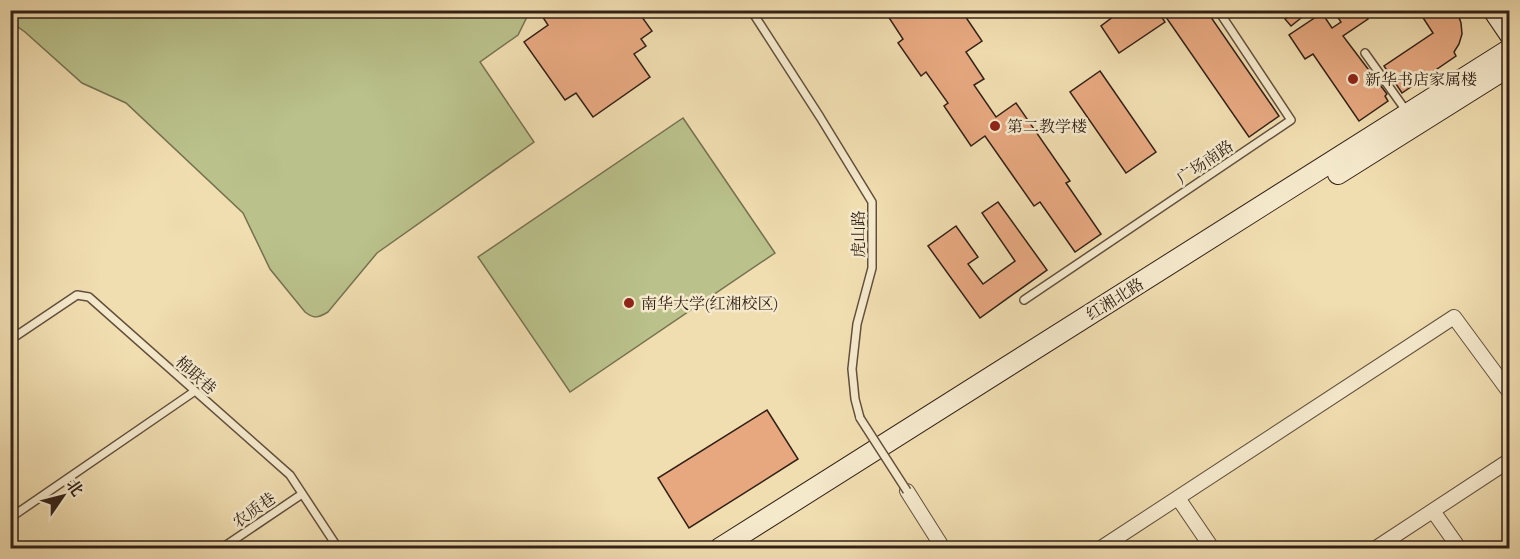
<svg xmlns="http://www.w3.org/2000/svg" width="1520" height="559" viewBox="0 0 1520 559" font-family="'IM FELL French Canon','Noto Serif SC',serif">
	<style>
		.green { fill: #bac18b; stroke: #767151; stroke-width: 1.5 }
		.building { fill: #e7a880; stroke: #322117; stroke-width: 1.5 }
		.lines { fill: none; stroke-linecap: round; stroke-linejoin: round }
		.lane-casing { stroke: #62503d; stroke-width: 10 }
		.street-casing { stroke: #62503d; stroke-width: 16 }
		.secondary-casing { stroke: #322117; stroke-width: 22 }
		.lane { stroke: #f5e9cc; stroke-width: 7 }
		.street { stroke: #f5e9cc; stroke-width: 14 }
		.secondary { stroke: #f5e9cc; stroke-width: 20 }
		.lane-bridge-casing { stroke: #62503d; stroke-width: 10; stroke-linecap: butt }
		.lane-bridge { stroke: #f5e9cc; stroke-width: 7 }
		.poi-dot { fill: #8f2418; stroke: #f5e9cc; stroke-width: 2 }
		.labels { text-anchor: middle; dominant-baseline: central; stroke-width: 5; stroke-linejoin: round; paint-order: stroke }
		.poi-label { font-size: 16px; fill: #322117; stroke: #f5e9cc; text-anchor: start }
		.street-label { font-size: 16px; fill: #322117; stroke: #f5e9cc }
	</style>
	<rect width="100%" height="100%" fill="#f0ddb0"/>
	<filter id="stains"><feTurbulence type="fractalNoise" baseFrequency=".00333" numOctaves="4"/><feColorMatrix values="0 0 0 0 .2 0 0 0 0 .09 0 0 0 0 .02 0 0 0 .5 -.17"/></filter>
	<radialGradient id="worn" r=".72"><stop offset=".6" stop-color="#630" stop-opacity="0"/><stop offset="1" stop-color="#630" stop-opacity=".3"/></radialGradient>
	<path class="green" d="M 11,10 L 536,11 L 527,17 L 518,35 L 480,62 L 534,142 L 377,253 L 328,312 C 318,318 314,319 305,312 L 270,269 L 243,213 L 126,103 L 82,83 L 25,32 L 11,22 Z
		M 683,118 L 775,253 L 570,392 L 478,257 Z"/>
	<path class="building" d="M 549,10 L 637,10 L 652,31 L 641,39 L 646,46 L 634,54 L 650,77 L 593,117 L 576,93 L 565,100 L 524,42 L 548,25 L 542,16 Z
		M 884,10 L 961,10 L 982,41 L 966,52 L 984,79 L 974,85 L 996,117 L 1016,103 L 1070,181 L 1066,183 L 1101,234 L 1075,252 L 1040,202 L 1034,206 L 985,136 L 971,146 L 944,106 L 948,103 L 926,72 L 921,76 L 898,43 L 903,39 Z
		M 1122,10 L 1157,10 L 1165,22 L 1119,53 L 1101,26 Z
		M 1161,10 L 1206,10 L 1279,116 L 1249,137 Z
		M 1283,10 L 1311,10 L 1291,26 L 1285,19 L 1288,17 Z
		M 1333,10 L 1363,10 L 1368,19 L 1343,36 L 1387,94 L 1385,96 L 1388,101 L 1359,121 L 1313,54 L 1305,59 L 1289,35 L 1322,13 L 1332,28 L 1341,22 Z
		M 1418,10 L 1463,10 L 1458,14 L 1461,23 L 1462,34 L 1459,44 L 1454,52 L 1456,56 L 1402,93 L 1384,66 L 1433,33 Z
		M 1100,71 L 1156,152 L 1126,173 L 1070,92 Z
		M 998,202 L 1047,270 L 980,318 L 928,246 L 956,226 L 978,257 L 968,264 L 983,284 L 1015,261 L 982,213 Z
		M 767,410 L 798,459 L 689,528 L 658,478 Z"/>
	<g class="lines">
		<defs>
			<path id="lane" d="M 751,10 L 820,117 L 872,202 L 872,268 L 857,324 L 852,369 L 855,399 L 860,418
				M 1365,53 L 1407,112
				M 1024,300 L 1291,120 L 1218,10
				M 10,340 L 77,295 L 89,297 L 290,475 L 338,548
				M 10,518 L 195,391
				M 222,548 L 302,494"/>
			<path id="street" d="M 907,491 L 943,548
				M 1178,498 L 1212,548
				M 1433,511 L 1459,548
				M 1101,548 L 1454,317 L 1510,393
				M 1376,548 L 1510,460"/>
			<path id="secondary" d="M 1493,10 L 1510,35
				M 1338,174 L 1510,66
				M 720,548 L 1510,49"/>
		</defs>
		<use href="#lane" class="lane-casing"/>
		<use href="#street" class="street-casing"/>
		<use href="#secondary" class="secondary-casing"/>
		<use href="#lane" class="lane"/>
		<use href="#street" class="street"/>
		<use href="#secondary" class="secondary"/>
		<defs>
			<path id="lane-bridge" d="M 860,418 L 907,491"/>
		</defs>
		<use href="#lane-bridge" class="lane-bridge-casing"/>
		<use href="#lane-bridge" class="lane-bridge"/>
	</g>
	<g class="poi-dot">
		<circle cx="1353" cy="79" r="6"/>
		<circle cx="995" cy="126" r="6"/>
		<circle cx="629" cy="303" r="6"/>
	</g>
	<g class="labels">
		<g class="poi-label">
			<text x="1365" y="79">新华书店家属楼</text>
			<text x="1007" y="126">第二教学楼</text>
			<text x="641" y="303">南华大学(红湘校区)</text>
		</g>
		<g class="street-label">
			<text transform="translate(1205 162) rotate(-34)">广场南路</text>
			<text transform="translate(858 234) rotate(-90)">虎山路</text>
			<text transform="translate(1115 299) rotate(-32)">红湘北路</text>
			<text transform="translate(196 375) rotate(42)">棉联巷</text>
			<text transform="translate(254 510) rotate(-35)">农质巷</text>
		</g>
	</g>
	<rect width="1520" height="559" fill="none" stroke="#f0ddb0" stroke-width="36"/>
	<rect x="12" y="12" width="1496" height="535" fill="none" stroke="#322117" stroke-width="3"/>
	<rect x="18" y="18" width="1484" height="523" fill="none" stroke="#322117" stroke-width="1.5"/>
	<g transform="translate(63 496) rotate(55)" stroke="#f5e9cc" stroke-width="4.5" paint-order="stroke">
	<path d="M0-4.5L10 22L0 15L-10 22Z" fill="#322117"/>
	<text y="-9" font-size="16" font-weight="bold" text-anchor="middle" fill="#322117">北</text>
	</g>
	<rect width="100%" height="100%" filter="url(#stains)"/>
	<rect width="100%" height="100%" fill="url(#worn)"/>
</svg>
